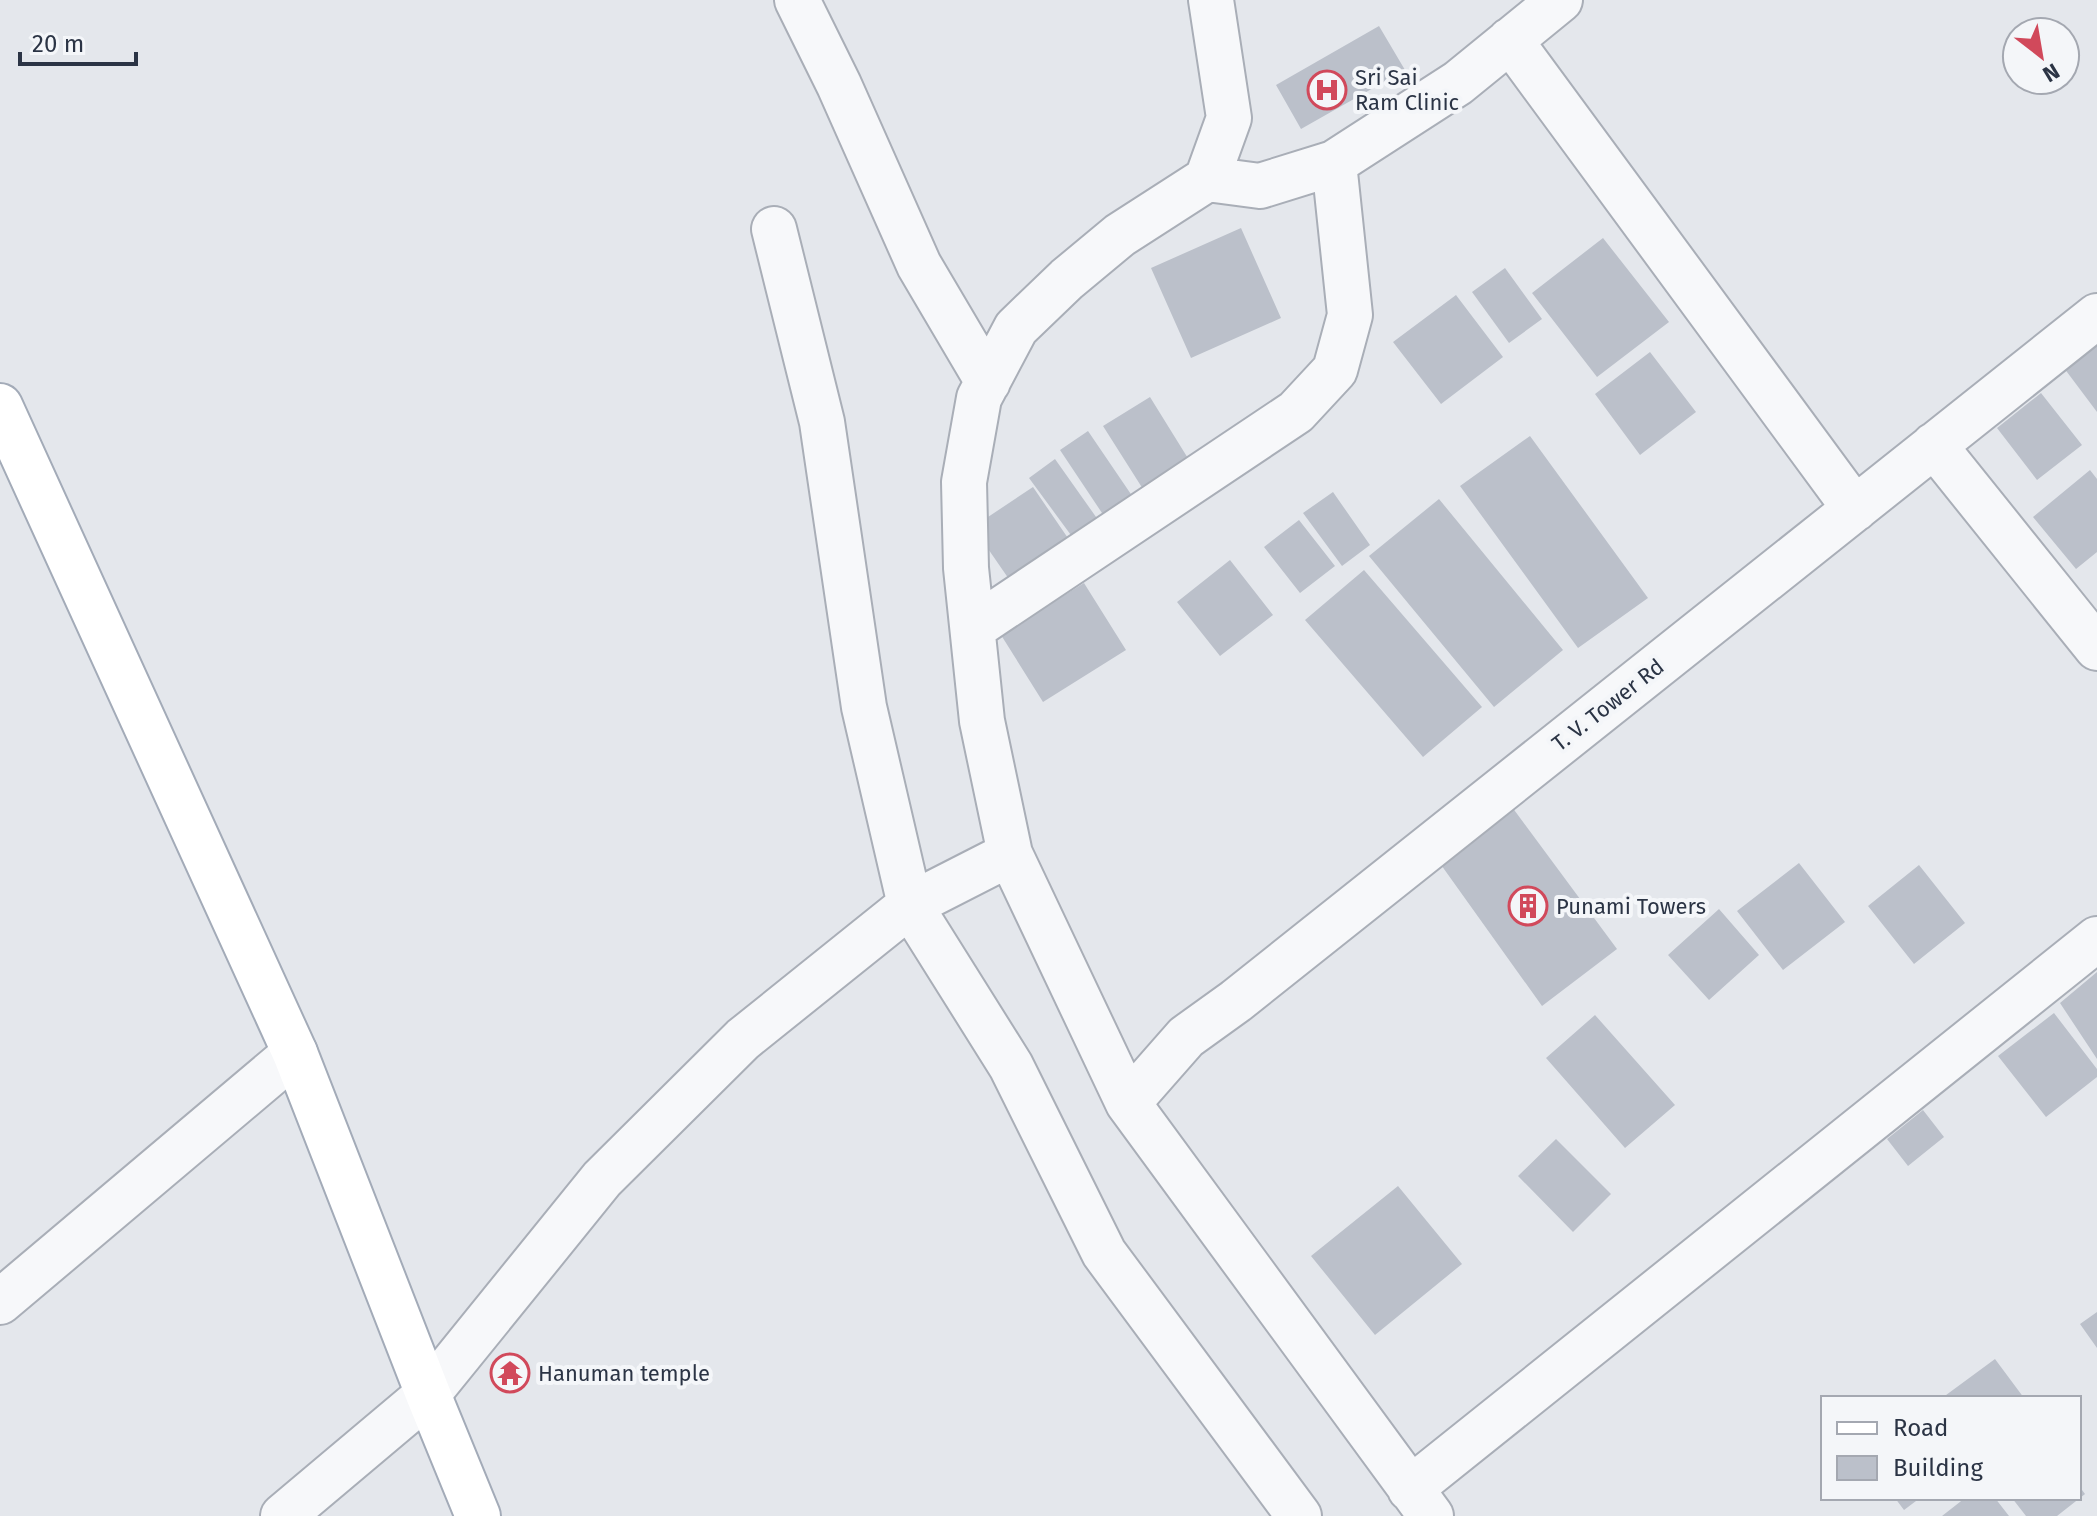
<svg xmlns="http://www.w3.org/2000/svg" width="2097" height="1516" viewBox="0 0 2097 1516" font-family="'Fira Sans',sans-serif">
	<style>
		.building { fill: #bbc0ca }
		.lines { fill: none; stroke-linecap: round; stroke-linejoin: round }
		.minor-casing { stroke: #a9aeb7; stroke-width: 48 }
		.major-casing { stroke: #a3abb8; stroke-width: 48 }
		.minor { stroke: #f7f8fa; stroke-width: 44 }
		.major { stroke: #fff; stroke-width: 44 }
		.labels { text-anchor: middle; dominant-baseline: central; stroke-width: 8; stroke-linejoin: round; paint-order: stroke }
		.poi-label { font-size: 22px; fill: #2b3445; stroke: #f4f6f9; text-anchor: start }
		.street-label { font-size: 22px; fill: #2b3445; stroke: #f4f6f9 }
	</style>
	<rect width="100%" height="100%" fill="#e4e7ec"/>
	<path class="building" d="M 1379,26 L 1405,70 L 1301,129 L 1276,85 Z
		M 1241,228 L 1281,318 L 1191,358 L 1151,268 Z
		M 1603,238 L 1669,322 L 1597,377 L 1532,293 Z
		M 1505,268 L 1542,319 L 1509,343 L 1472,292 Z
		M 1456,295 L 1503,357 L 1441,404 L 1393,342 Z
		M 2097,336 L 2097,412 L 2061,364 Z
		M 1650,352 L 1696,412 L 1640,455 L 1595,394 Z
		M 2041,393 L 2082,445 L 2037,480 L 1997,428 Z
		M 1150,397 L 1194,468 L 1148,497 L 1103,426 Z
		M 1088,431 L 1139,506 L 1110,525 L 1060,450 Z
		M 1530,436 L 1648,598 L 1578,648 L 1460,486 Z
		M 1055,459 L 1101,524 L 1076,542 L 1029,478 Z
		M 2090,470 L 2097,479 L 2097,552 L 2076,569 L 2033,517 Z
		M 1033,487 L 1072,544 L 1013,585 L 973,527 Z
		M 1333,492 L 1370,545 L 1342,566 L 1303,513 Z
		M 1439,499 L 1563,650 L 1494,707 L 1369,556 Z
		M 1299,520 L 1335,566 L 1300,593 L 1264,547 Z
		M 1230,560 L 1273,615 L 1220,656 L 1177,602 Z
		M 1364,570 L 1482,707 L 1423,757 L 1305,620 Z
		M 1084,583 L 1126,650 L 1043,702 L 1001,635 Z
		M 1512,807 L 1617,949 L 1542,1006 L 1439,862 Z
		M 1799,863 L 1845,922 L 1783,970 L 1737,911 Z
		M 1919,865 L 1965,923 L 1914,964 L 1868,906 Z
		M 1719,909 L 1759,955 L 1709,1000 L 1668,955 Z
		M 2097,972 L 2097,1059 L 2060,1003 Z
		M 2054,1013 L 2097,1069 L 2097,1077 L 2046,1117 L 1998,1056 Z
		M 1595,1015 L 1675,1105 L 1625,1148 L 1546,1058 Z
		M 1923,1110 L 1944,1137 L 1908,1166 L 1887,1139 Z
		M 1556,1139 L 1611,1194 L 1573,1232 L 1518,1176 Z
		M 1398,1186 L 1462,1264 L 1375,1335 L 1311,1256 Z
		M 2097,1312 L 2097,1348 L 2080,1324 Z
		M 1995,1359 L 2024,1398 L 1942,1398 Z
		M 2079,1486 L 2085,1494 L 2057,1516 L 2026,1516 L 2012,1498 L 2079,1498 Z
		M 1895,1498 L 1920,1498 L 1904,1510 Z
		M 1965,1498 L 1995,1498 L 2009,1516 L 1942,1516 Z"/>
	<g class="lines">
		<defs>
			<path id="minor" d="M 797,0 L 839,85 L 919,265 L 988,382
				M 1211,0 L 1229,118 L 1207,179 L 1120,235 L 1067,279 L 1016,328 L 979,398 L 964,482 L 966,568 L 982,721 L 1010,854 L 1128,1103 L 1431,1516
				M 1510,40 L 1855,509
				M 1207,179 L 1260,186 L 1334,163 L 1458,83 L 1560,0
				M 774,229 L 822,422 L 864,707 L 910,905 L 1011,1066 L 1104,1253 L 1299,1516
				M 1934,445 L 2097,648
				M 973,628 L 1296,412 L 1335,370 L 1350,315 L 1334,163
				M 1128,1103 L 1186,1037 L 1236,1001 L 2097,316
				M 0,1302 L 295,1053
				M 1410,1489 L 2097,939
				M 283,1516 L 428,1394 L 602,1179 L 743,1039 L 910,905 L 1010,854"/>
			<path id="major" d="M 0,406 L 295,1053 L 428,1394 L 478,1516"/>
		</defs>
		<use href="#minor" class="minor-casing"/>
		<use href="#major" class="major-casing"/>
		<use href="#minor" class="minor"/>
		<use href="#major" class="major"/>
	</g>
	<defs>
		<symbol id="hospital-ring" viewBox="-11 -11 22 22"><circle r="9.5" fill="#f4f6f9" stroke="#d1495b" stroke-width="1.5"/><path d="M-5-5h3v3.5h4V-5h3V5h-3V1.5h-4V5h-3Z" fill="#d1495b"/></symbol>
		<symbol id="building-ring" viewBox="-11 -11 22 22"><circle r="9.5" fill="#f4f6f9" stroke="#d1495b" stroke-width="1.5"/><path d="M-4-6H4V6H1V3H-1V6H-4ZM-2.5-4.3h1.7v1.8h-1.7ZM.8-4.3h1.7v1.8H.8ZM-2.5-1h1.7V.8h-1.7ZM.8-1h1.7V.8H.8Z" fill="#d1495b"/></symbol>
		<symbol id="temple-ring" viewBox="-11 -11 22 22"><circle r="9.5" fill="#f4f6f9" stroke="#d1495b" stroke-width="1.5"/><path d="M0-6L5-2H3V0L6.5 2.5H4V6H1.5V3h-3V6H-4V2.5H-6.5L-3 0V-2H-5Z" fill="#d1495b"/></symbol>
	</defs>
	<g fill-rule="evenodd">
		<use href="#hospital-ring" x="1305" y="68" width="44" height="44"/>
		<use href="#building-ring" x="1506" y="884" width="44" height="44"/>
		<use href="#temple-ring" x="488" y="1351" width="44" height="44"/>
	</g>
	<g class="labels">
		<g class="poi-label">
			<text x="1355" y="77">Sri Sai<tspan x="1355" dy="25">Ram Clinic</tspan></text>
			<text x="1556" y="906">Punami Towers</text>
			<text x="538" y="1373">Hanuman temple</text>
		</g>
		<g class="street-label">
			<text transform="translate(1608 705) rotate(-38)">T. V. Tower Rd</text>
		</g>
	</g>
	<rect x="1821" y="1396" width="260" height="104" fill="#f4f6f9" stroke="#a4a8b1" stroke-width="2"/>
	<rect x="1837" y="1422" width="40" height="12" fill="#ffffff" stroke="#a4a8b1" stroke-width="2"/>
	<text x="1893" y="1436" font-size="24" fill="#2b3445">Road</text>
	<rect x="1837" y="1456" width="40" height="24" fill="#bbc0ca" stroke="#a4a8b1" stroke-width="2"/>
	<text x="1893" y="1476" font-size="24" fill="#2b3445">Building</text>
	<g transform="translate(2041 56) rotate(149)"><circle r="38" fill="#f4f6f9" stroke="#a4a8b1" stroke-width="2"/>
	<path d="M0-6L14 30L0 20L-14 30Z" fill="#d1495b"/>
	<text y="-12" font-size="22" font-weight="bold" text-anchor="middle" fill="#2b3445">N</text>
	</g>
	<path d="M20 52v12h116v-12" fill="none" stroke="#2b3445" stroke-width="4"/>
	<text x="32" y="52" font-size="24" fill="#2b3445" stroke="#f4f6f9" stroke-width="6" paint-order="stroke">20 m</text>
</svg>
